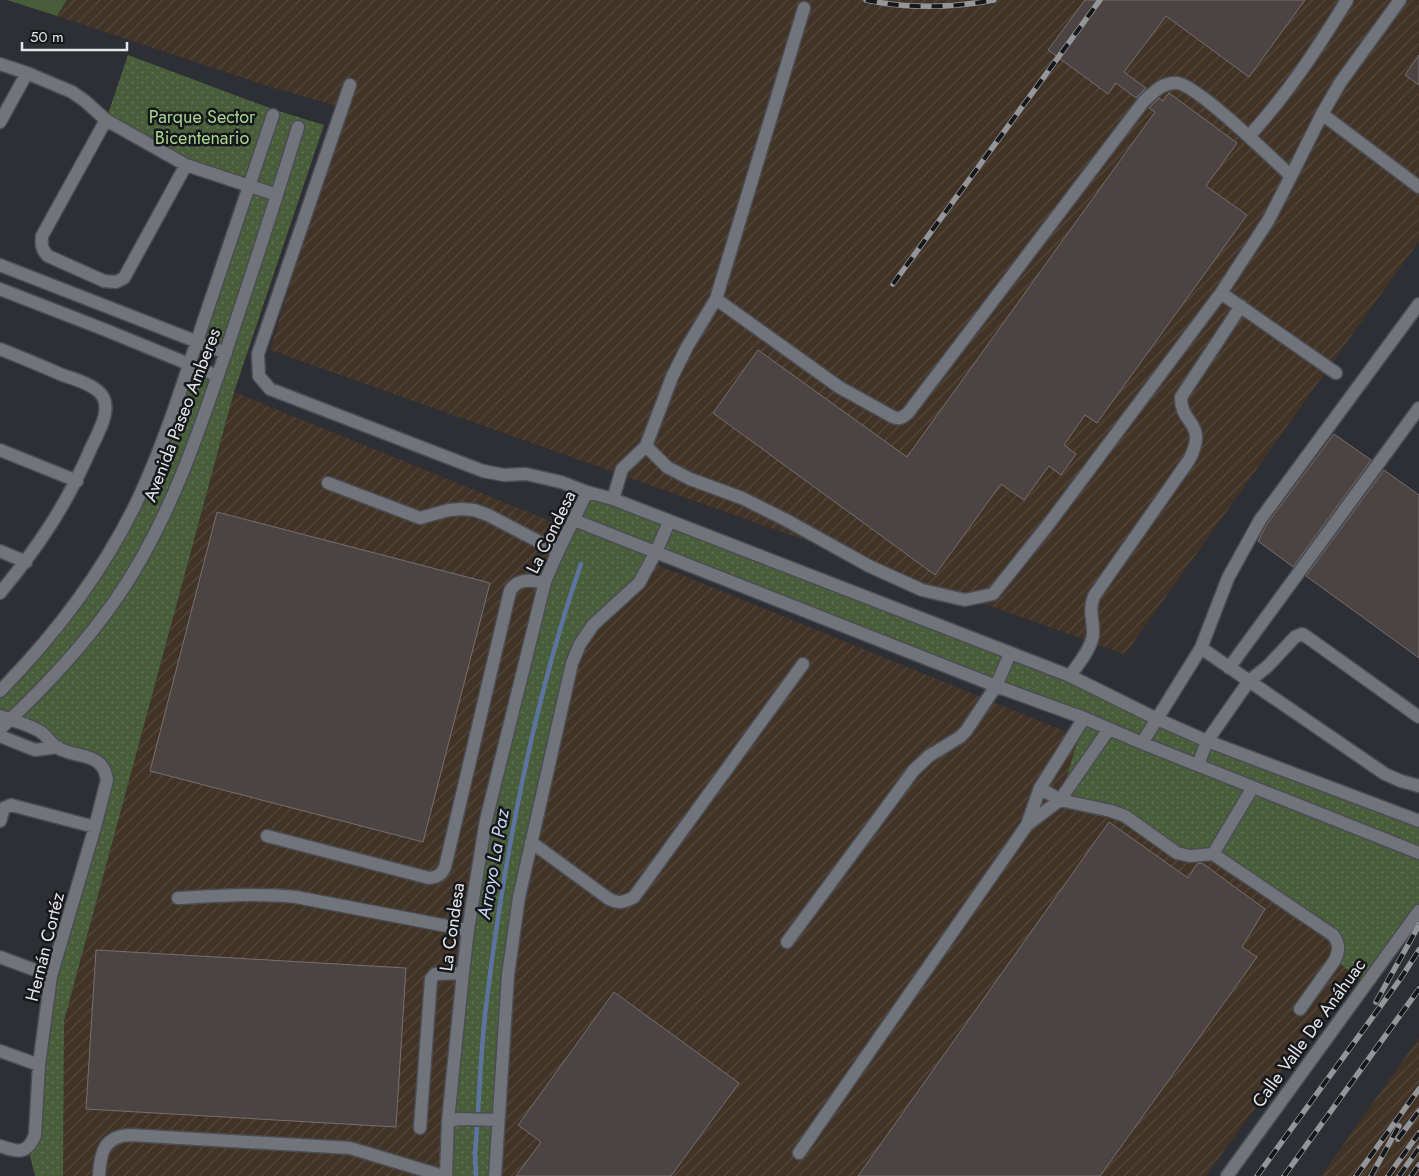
<svg xmlns="http://www.w3.org/2000/svg" width="1419" height="1176" viewBox="0 0 1419 1176" font-family="Jost,sans-serif">
	<style>
		.industrial { fill: url(#industrial-furrows) }
		.grass { fill: #485e3a }
		.park { fill: url(#park-dots) }
		.lines { fill: none; stroke-linecap: round; stroke-linejoin: round }
		.stream { stroke: #5d74a1; stroke-width: 4.5 }
		.building { fill: #4c4443; stroke: #776f6e }
		.minor-casing { stroke: #4b4d52; stroke-width: 15 }
		.minor { stroke: #71747b; stroke-width: 12 }
		.rail-casing { stroke: #94969a; stroke-width: 5.5 }
		.rail { stroke: #16171a; stroke-width: 4; stroke-dasharray: 11; stroke-linecap: butt }
		.labels { text-anchor: middle; dominant-baseline: central; stroke-width: 5; stroke-linejoin: round; paint-order: stroke }
		.park-label { font-size: 18px; fill: #aad690; stroke: #16171a }
		.street-label { font-size: 18px; fill: #e5e6ea; stroke: #16171a }
		.water-label { font-size: 19px; font-style: italic; fill: #c9d8f3; stroke: #16171a }
	</style>
	<defs>
		<pattern id="industrial-furrows" width="10" height="10" patternUnits="userSpaceOnUse" patternTransform="scale(1.25)"><rect width="10" height="10" fill="#423327"/><path d="M-1 1l2-2M0 10L10 0M9 11l2-2" fill="none" stroke="#54473c"/></pattern>
		<pattern id="park-dots" width="8" height="8" patternUnits="userSpaceOnUse" patternTransform="scale(1.25)"><rect width="8" height="8" fill="#485e3a"/><path d="M2 2h.1M6 6h.1" fill="none" stroke="#627557" stroke-width="1.8" stroke-linecap="round"/></pattern>
	</defs>
	<rect width="100%" height="100%" fill="#2d2f34"/>
	<path class="industrial" d="M 68,0 L 1419,0 L 1419,241 L 1125,654 L 270,350 L 344,108 L 264,85 L 57,16 Z
		M 234,392 L 1419,876 L 1419,881 L 1206,1176 L 63,1176 L 64,1021 Z
		M 1419,1038 L 1419,1176 L 1321,1176 Z"/>
	<path class="grass" d="M 7,0 L 67,0 L 57,16 Z"/>
	<path class="park" d="M 128,55 L 275,110 L 324,125 L 234,392 L 64,1021 L 63,1176 L 35,1176 L 28,1148 L 51,976 L 106,772 L 0,716 L 0,690 L 106,557 L 139,496 L 189,365 L 218,376 L 225,353 L 197,342 L 249,185 L 186,165 L 106,120 Z
		M 587,492 L 1010,654 L 1157,719 L 1419,822 L 1419,911 L 1366,984 L 1335,960 L 1339,947 L 1214,854 L 1190,856 L 1125,816 L 1060,800 L 1084,719 L 656,552 L 643,578 L 580,644 L 519,897 L 495,1176 L 446,1176 L 468,930 L 545,582 Z"/>
	<g class="lines">
		<path class="stream" d="M 476,1176 L 475,1154 C 479,1108 480,1061 485,1015 C 503,862 531,709 581,564"/>
	</g>
	<path class="building" d="M 1085,0 L 1305,0 L 1249,77 L 1166,16 L 1124,72 L 1146,88 L 1136,98 L 1116,83 L 1108,94 L 1048,50 Z
		M 1419,55 L 1419,85 L 1405,75 Z
		M 1169,93 L 1237,143 L 1206,186 L 1247,215 L 1097,423 L 1085,415 L 1064,445 L 1076,454 L 1061,475 L 1049,466 L 1024,500 L 1001,484 L 935,575 L 713,413 L 758,350 L 907,457 L 1155,112 L 1149,108 L 1159,98 L 1163,101 Z
		M 1334,434 L 1371,460 L 1293,567 L 1258,541 L 1267,524 Z
		M 1384,470 L 1419,495 L 1419,658 L 1306,576 Z
		M 217,512 L 490,583 L 423,842 L 150,771 Z
		M 1109,822 L 1188,878 L 1197,864 L 1202,863 L 1265,909 L 1242,947 L 1257,957 L 1100,1176 L 858,1176 Z
		M 96,950 L 406,968 L 396,1127 L 86,1109 Z
		M 614,992 L 739,1083 L 671,1176 L 516,1176 L 541,1142 L 518,1125 Z"/>
	<g class="lines">
		<defs>
			<path id="minor" d="M 1400,0 L 1340,83 L 1322,114 L 1419,187
				M 0,64 L 27,73 L 72,92 L 85,101 L 106,120 L 186,165 L 277,195
				M 350,85 L 258,354 L 259,376 L 270,389 L 483,471 L 504,475 L 526,474 L 561,482 L 587,492
				M 106,120 L 42,236 C 41,245 42,250 48,256 L 104,281 L 116,282 L 124,278 L 186,165
				M 0,122 L 27,73
				M 1249,136 C 1287,95 1317,49 1347,0
				M 1291,176 L 1322,114
				M 0,265 L 226,353
				M 0,289 L 103,329 L 218,376
				M 1221,293 L 1336,373
				M 1419,304 L 1260,520 L 1228,578 L 1201,648 L 1385,774 L 1401,781 L 1419,786
				M 0,349 C 20,357 40,365 60,374 C 73,379 91,383 101,394 C 113,409 98,433 91,448 C 67,504 39,546 0,593
				M 646,446 L 667,467 L 690,479 L 742,498 L 786,520 L 869,566 L 922,590 L 965,600 L 993,594 L 1048,525 L 1221,293 L 1268,221 L 1291,176 C 1273,159 1197,85 1177,83 C 1163,82 1154,92 1144,101 L 908,413 C 903,417 900,420 893,417 L 839,387 L 716,299
				M 0,450 L 77,481
				M 328,483 L 420,518 L 449,510 L 463,509 L 474,510 L 488,515 L 557,551
				M 613,499 L 622,469 L 646,446 L 672,377 L 687,347 L 716,299 L 804,8
				M 574,520 L 996,686 L 1084,718 L 1142,743 L 1419,853
				M 0,551 L 26,562
				M 1229,668 L 1419,408
				M 1070,676 C 1078,664 1091,649 1093,635 C 1094,620 1088,612 1094,596 L 1189,460 C 1209,422 1180,425 1181,397 L 1241,306
				M 0,691 C 56,634 106,568 140,495 C 165,441 183,383 202,326 C 226,255 250,185 273,115
				M 0,716 C 13,721 29,724 41,732 C 47,736 51,744 58,748 C 77,759 103,751 107,780 L 95,827 L 51,976 L 39,1065 L 35,1135 C 27,1155 18,1152 0,1146
				M 0,729 C 41,691 81,649 114,602 C 170,523 202,424 232,333 C 255,264 277,196 298,127
				M 0,736 L 35,750 L 58,747
				M 1142,743 L 1201,648
				M 1198,765 L 1207,741 L 1249,681 L 1268,666 L 1295,637 L 1302,634 L 1307,637 L 1419,717
				M 1040,788 L 1060,800 L 1111,811 L 1125,816 L 1177,853 L 1190,856 L 1213,854 L 1333,935 C 1340,944 1339,951 1335,960 L 1300,1009
				M 0,821 L 4,808 L 11,805 L 95,827
				M 1027,825 L 1060,800 L 1109,729
				M 267,836 L 429,878 C 438,877 441,875 445,867 L 510,591 C 518,577 532,581 545,582
				M 531,842 L 609,899 C 619,904 625,902 634,897 L 803,664
				M 1213,854 L 1253,787
				M 178,898 C 217,896 256,893 296,897 L 468,930
				M 787,942 L 914,770 L 929,756 L 960,737 L 966,731 L 996,686 L 1010,654
				M 0,957 L 51,976
				M 0,1051 L 39,1065
				M 448,1121 L 459,1119 L 498,1120
				M 420,1128 L 431,979 L 435,974 L 463,973
				M 799,1153 L 1027,825 L 1040,788 L 1084,718
				M 99,1176 C 100,1153 104,1136 130,1135 L 350,1148 L 443,1176
				M 446,1176 L 448,1121 L 463,973 L 468,930 L 486,820 L 545,582 C 557,551 573,522 587,492 L 613,499 L 1070,676 L 1157,719 L 1207,741 L 1419,821
				M 495,1176 L 508,975 L 519,897 L 572,663 L 580,644 L 593,625 L 639,583 L 656,552 L 669,522
				M 1227,1176 L 1419,911"/>
		</defs>
		<use href="#minor" class="minor-casing"/>
		<use href="#minor" class="minor"/>
		<defs>
			<path id="rail" d="M 866,0 C 909,9 951,8 994,0
				M 893,284 L 1100,0
				M 1376,1002 L 1419,925
				M 1398,1139 L 1419,1111
				M 1257,1176 L 1401,978 L 1419,950
				M 1284,1176 L 1419,989
				M 1356,1176 L 1419,1089
				M 1371,1176 L 1399,1126
				M 1388,1176 L 1419,1133
				M 1399,1176 L 1419,1148
				M 1411,1176 L 1419,1165"/>
		</defs>
		<use href="#rail" class="rail-casing"/>
		<use href="#rail" class="rail"/>
	</g>
	<g class="labels">
		<g class="park-label">
			<text x="202" y="117">Parque Sector<tspan x="202" dy="21">Bicentenario</tspan></text>
		</g>
		<g class="street-label">
			<text transform="translate(182 415) rotate(-69)">Avenida Paseo Amberes</text>
			<text transform="translate(551 532) rotate(-64)">La Condesa</text>
			<text transform="translate(452 927) rotate(-82)">La Condesa</text>
			<text transform="translate(45 947) rotate(-76)">Hernán Cortéz</text>
			<text transform="translate(1309 1033) rotate(-54)">Calle Valle De Anáhuac</text>
		</g>
		<g class="water-label">
			<text transform="translate(493 864) rotate(-80)">Arroyo La Paz</text>
		</g>
	</g>
	<path d="M22 42v8h105v-8" fill="none" stroke="#e5e6ea" stroke-width="2.5"/>
	<text x="30" y="42" font-size="15" fill="#e5e6ea" stroke="#16171a" stroke-width="4" paint-order="stroke">50 m</text>
</svg>
